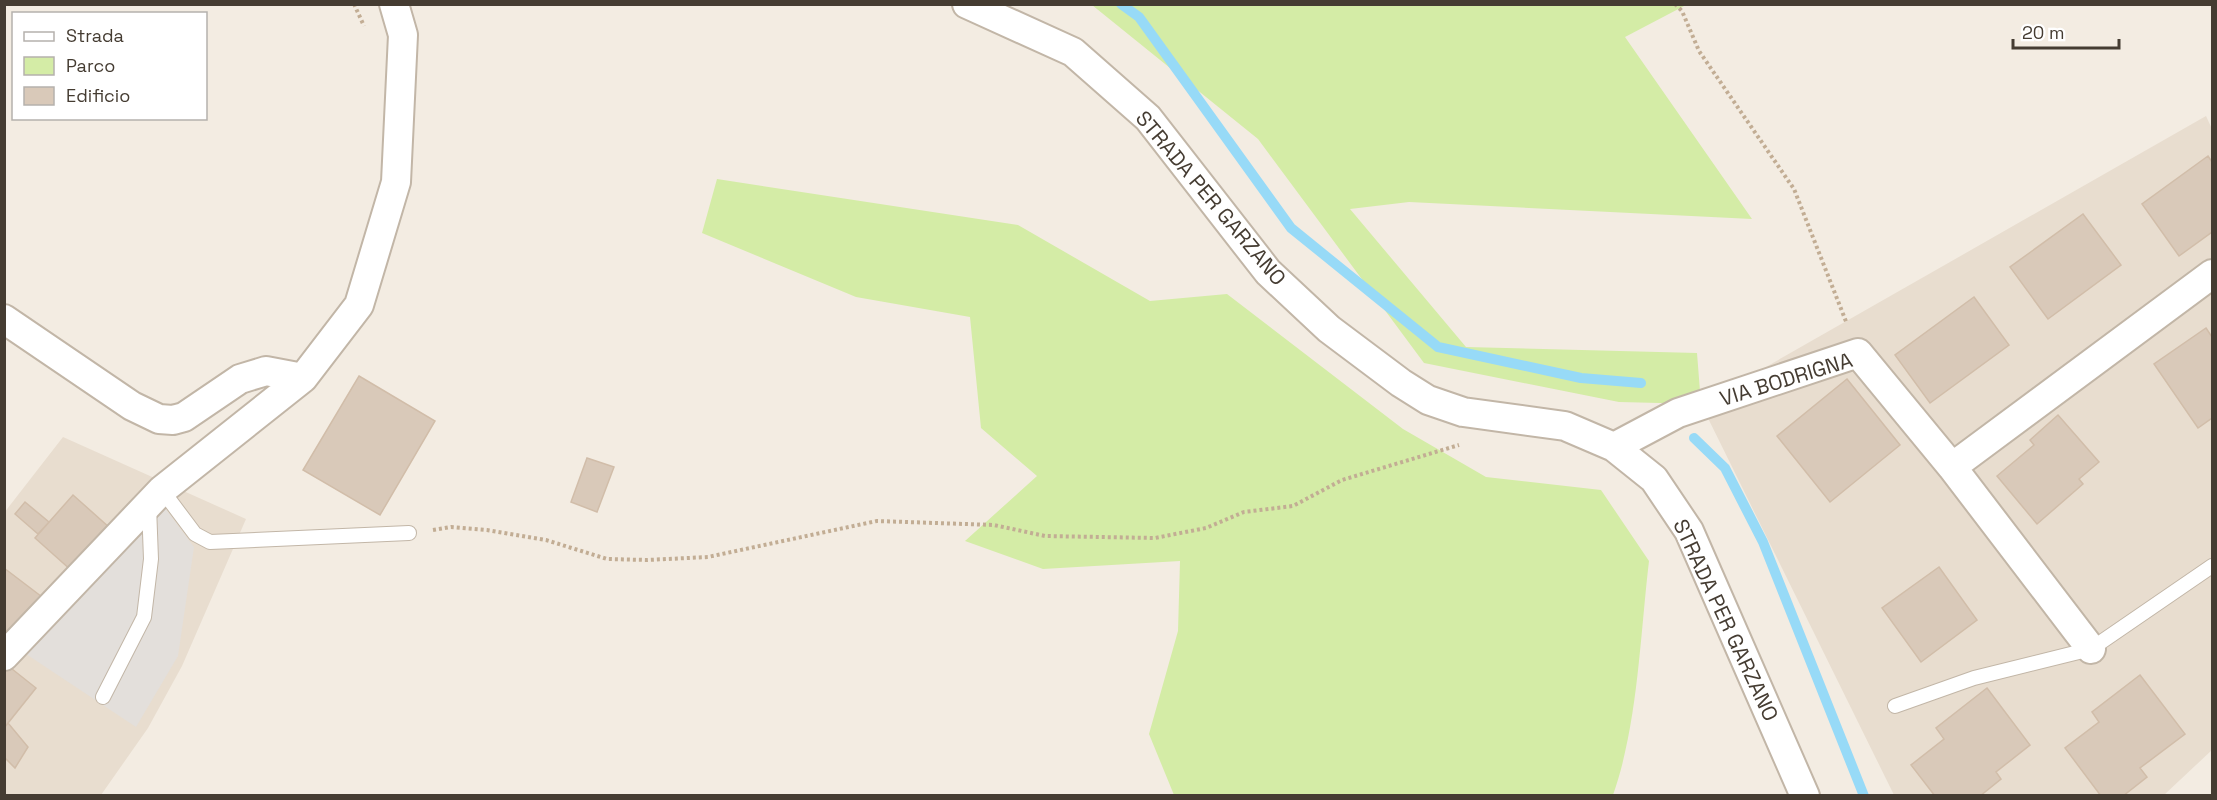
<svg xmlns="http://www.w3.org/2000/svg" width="2217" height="800" viewBox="0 0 2217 800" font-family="'Space Grotesk',sans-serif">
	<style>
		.residential { fill: #e8ddcf }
		.green { fill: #d4eca6 }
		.parking { fill: #e3dfdb }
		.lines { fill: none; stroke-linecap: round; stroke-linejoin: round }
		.stream { stroke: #97daf7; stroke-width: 10 }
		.building { fill: #d9c9b9; stroke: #d1bda9; stroke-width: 1.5 }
		.lane-casing { stroke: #c2b6a7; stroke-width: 16 }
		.street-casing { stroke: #c2b6a7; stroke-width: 32 }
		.path { stroke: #c2ad94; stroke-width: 4; stroke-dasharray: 3 3; stroke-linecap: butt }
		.lane { stroke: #fff; stroke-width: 14 }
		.street { stroke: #fff; stroke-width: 28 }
		.labels { text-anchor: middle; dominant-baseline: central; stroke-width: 5; stroke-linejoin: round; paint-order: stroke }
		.street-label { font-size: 21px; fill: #453c32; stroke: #fff }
	</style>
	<rect width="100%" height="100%" fill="#f3ece2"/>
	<path class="residential" d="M 2206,116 L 2212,129 L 2212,750 L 2164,795 L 1894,795 L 1701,404 Z
		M 63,437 L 246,519 L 182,666 L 148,728 L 101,795 L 5,795 L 4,513 Z"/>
	<path class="green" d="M 1092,5 L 1686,5 L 1625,37 L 1752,219 L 1409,202 L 1350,209 L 1466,347 L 1697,353 L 1701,404 L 1619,402 L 1424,363 L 1258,139 Z
		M 717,179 L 1018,225 L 1150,301 L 1227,294 L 1403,429 L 1486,477 L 1601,490 L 1649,561 C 1640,637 1638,724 1613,795 L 1174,795 L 1149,734 L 1178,631 L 1180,561 L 1043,569 L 965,541 L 1037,476 L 981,428 L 970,317 L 856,297 L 702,233 Z"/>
	<path class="parking" d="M 165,508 L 194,547 L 178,656 L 136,727 L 20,650 L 148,514 Z"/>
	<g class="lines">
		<path class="stream" d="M 1121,4 L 1139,17 L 1291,228 L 1438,347 L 1581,378 L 1641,383
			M 1694,438 L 1725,468 L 1763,542 L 1864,796"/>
	</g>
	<path class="building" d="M 2208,156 L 2212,162 L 2212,232 L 2179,256 L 2142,204 Z
		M 2083,214 L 2121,265 L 2048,319 L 2010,267 Z
		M 1974,297 L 2009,345 L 1930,403 L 1895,355 Z
		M 2206,328 L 2212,337 L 2212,418 L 2198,428 L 2154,364 Z
		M 359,376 L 435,421 L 380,515 L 303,470 Z
		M 1847,379 L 1900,445 L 1830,502 L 1777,436 Z
		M 2058,415 L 2099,462 L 2079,479 L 2083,484 L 2037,524 L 1997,476 L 2034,445 L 2030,440 Z
		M 587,458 L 614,467 L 597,512 L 571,502 Z
		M 73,495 L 110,528 L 72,571 L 35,538 Z
		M 25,502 L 49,522 L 38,534 L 15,514 Z
		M 1939,567 L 1977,620 L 1921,662 L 1882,608 Z
		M 4,568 L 50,603 L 4,648 Z
		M 7,665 L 36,688 L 4,728 L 4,667 Z
		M 2140,675 L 2185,734 L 2140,768 L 2147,777 L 2123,796 L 2101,796 L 2065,748 L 2099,722 L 2092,712 Z
		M 1987,688 L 2030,745 L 1996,772 L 2001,779 L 1980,796 L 1935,796 L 1911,765 L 1944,739 L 1936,728 Z
		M 8,723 L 28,747 L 15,768 L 4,757 L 4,728 Z"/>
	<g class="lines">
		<defs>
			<path id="lane" d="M 162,490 L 195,534 L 210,542 L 409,533
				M 103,697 L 144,617 L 151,559 L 149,506
				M 1895,706 L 1974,678 L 2091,649 L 2212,566"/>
			<path id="street" d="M 967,4 L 1073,52 L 1148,118 L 1268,272 L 1329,329 L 1401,383 L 1428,400 L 1463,412 L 1565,426 L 1614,447 L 1654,479 L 1689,531 L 1805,796
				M 4,319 L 132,406 L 159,419 L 173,420 L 184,417 L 240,379 L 266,371 L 303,378
				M 1614,447 L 1678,413 L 1858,353 L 1952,467 L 2091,649
				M 1952,467 L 2212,274
				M 4,656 L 162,490 L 303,378 L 359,305 L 396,182 L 403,35 L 394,4"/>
		</defs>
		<use href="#lane" class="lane-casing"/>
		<use href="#street" class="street-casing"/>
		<path class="path" d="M 354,4 L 364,26
			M 1675,4 L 1682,11 L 1699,51 L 1794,189 L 1847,324
			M 433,530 L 451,527 L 487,530 L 546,540 L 607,559 L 647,560 L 708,557 L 877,521 L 994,525 L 1045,536 L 1155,538 L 1206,528 L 1244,512 L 1293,506 L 1342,480 L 1459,445"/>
		<use href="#lane" class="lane"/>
		<use href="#street" class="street"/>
	</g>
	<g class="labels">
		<g class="street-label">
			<text transform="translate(1211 198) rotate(50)">STRADA PER GARZANO</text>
			<text transform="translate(1786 379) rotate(-17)">VIA BODRIGNA</text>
			<text transform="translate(1726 620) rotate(65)">STRADA PER GARZANO</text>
		</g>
	</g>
	<rect width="2217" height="800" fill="none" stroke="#453c32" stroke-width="12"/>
	<rect x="12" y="12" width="195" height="108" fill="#ffffff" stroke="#b5b1ad" stroke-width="1.5"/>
	<rect x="24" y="32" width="30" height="9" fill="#ffffff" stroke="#b5b1ad" stroke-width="1.5"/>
	<text x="66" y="42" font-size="18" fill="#453c32">Strada</text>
	<rect x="24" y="57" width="30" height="18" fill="#d4eca6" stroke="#b5b1ad" stroke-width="1.5"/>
	<text x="66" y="72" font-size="18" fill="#453c32">Parco</text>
	<rect x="24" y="87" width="30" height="18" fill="#d9c9b9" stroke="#b5b1ad" stroke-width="1.5"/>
	<text x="66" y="102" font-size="18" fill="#453c32">Edificio</text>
	<path d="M2013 39v9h106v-9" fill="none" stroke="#453c32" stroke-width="3"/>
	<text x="2022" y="39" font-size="18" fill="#453c32" stroke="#ffffff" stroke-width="4.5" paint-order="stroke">20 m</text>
</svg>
